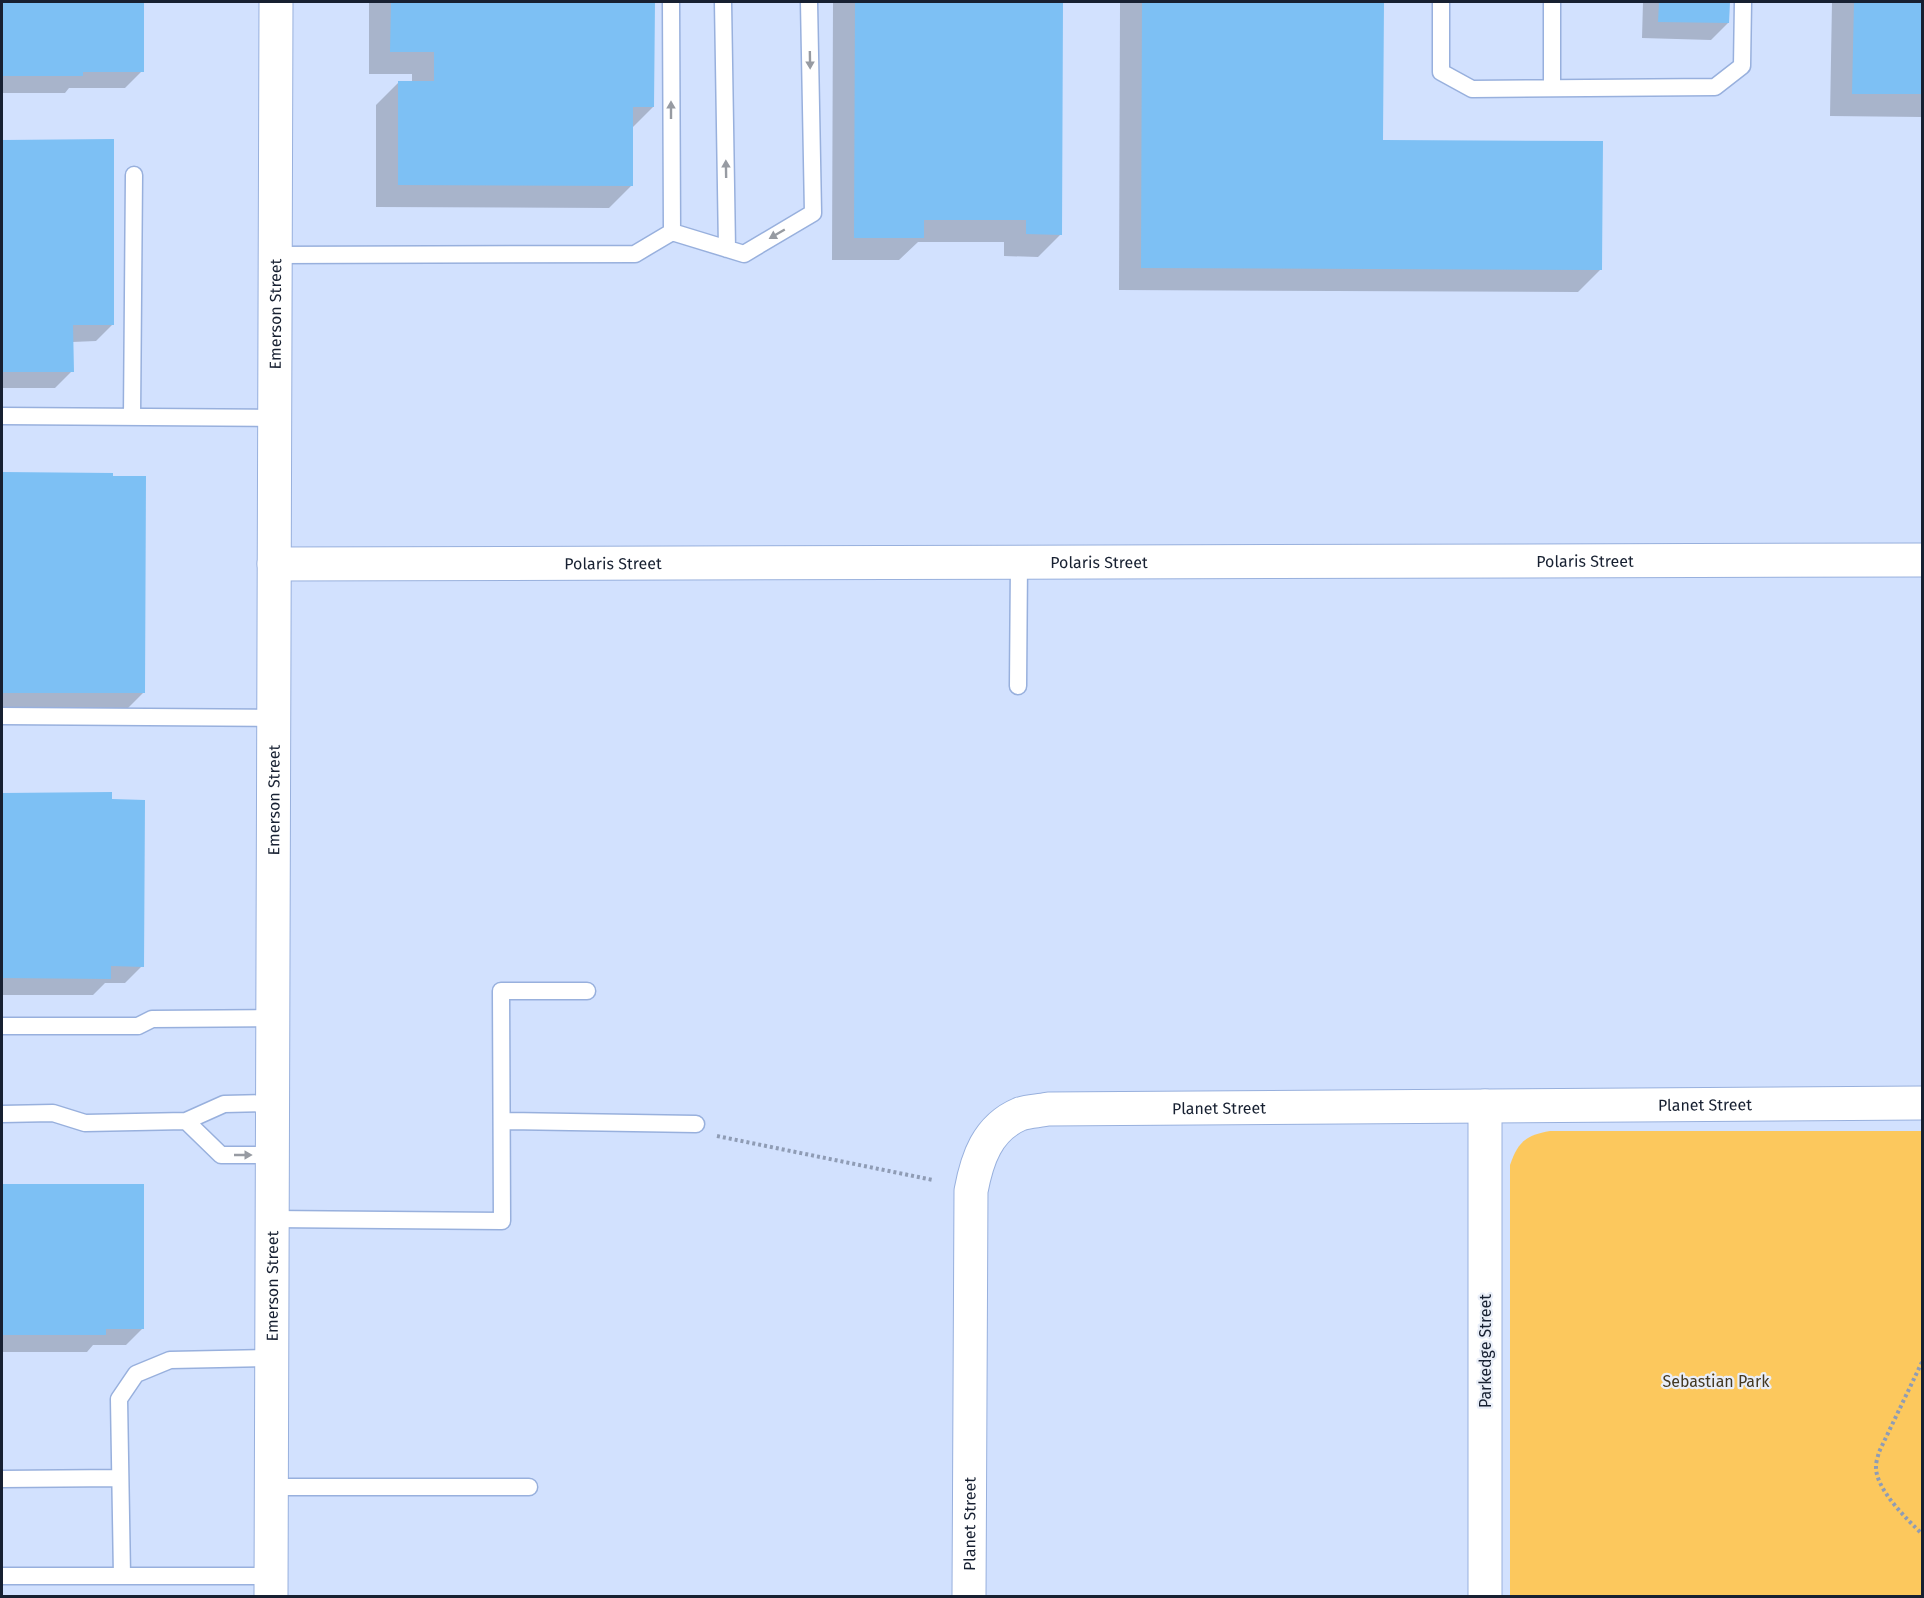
<svg xmlns="http://www.w3.org/2000/svg" width="1924" height="1598" viewBox="0 0 1924 1598" font-family="'Fira Sans',sans-serif">
	<style>
		.green { fill: #fcc85d }
		.shadow { fill: #0003 }
		.building { fill: #7dc0f4 }
		.lines { fill: none; stroke-linecap: round; stroke-linejoin: round }
		.service-casing { stroke: #98b0dd; stroke-width: 19 }
		.minor-casing { stroke: #98b0dd; stroke-width: 35 }
		.tertiary-casing { stroke: #98b0dd; stroke-width: 35 }
		.path { stroke: #8f9cb5; stroke-width: 4; stroke-dasharray: 3 3; stroke-linecap: butt }
		.service { stroke: #fff; stroke-width: 16 }
		.minor { stroke: #fff; stroke-width: 33 }
		.tertiary { stroke: #fff; stroke-width: 33 }
		.oneway { fill: #979ba2 }
		.labels { text-anchor: middle; dominant-baseline: central; stroke-width: 4.5; stroke-linejoin: round; paint-order: stroke }
		.street-label { font-size: 16px; fill: #172031; stroke: #e9eef8 }
		.park-label { font-size: 16px; fill: #443922; stroke: #e9eef8 }
	</style>
	<rect width="100%" height="100%" fill="#d2e1fe"/>
	<path class="green" d="M 1550,1131 L 1922,1131 L 1922,1596 L 1510,1596 L 1510,1165 C 1518,1142 1526,1135 1550,1131 Z"/>
	<path class="shadow" d="M 2,2 L 142,2 L 142,71 L 125,88 L 69,88 L 65,93 L 2,93 Z
		M 369,2 L 653,2 L 653,107 L 632,128 L 631,186 L 609,208 L 376,207 L 376,105 L 399,82 L 412,82 L 412,74 L 369,74 Z
		M 833,2 L 1062,2 L 1061,234 L 1038,257 L 1004,256 L 1004,242 L 918,242 L 899,260 L 832,260 Z
		M 1120,2 L 1382,2 L 1381,141 L 1600,270 L 1578,292 L 1119,290 Z
		M 1643,2 L 1728,2 L 1728,23 L 1711,40 L 1642,38 Z
		M 1832,2 L 1922,2 L 1922,117 L 1830,116 Z
		M 2,141 L 113,141 L 113,324 L 96,341 L 72,342 L 72,371 L 55,388 L 2,388 Z
		M 2,474 L 111,474 L 143,693 L 126,710 L 2,709 Z
		M 2,794 L 111,794 L 142,966 L 125,983 L 105,983 L 93,995 L 2,995 Z
		M 2,1186 L 143,1186 L 143,1328 L 126,1345 L 93,1345 L 87,1352 L 2,1352 Z"/>
	<path class="building" d="M 2,2 L 144,2 L 144,72 L 83,72 L 83,76 L 2,76 Z
		M 391,2 L 655,2 L 654,107 L 633,107 L 633,186 L 398,185 L 398,81 L 434,81 L 434,52 L 390,52 Z
		M 855,2 L 1063,2 L 1062,235 L 1026,234 L 1026,220 L 924,220 L 924,238 L 854,238 Z
		M 1142,2 L 1384,2 L 1383,140 L 1603,141 L 1602,270 L 1141,268 Z
		M 1659,2 L 1730,2 L 1729,23 L 1658,22 Z
		M 1854,2 L 1922,2 L 1922,94 L 1852,94 Z
		M 114,139 L 114,325 L 73,325 L 74,372 L 2,372 L 2,140 Z
		M 2,472 L 113,473 L 113,476 L 146,476 L 145,693 L 2,693 Z
		M 112,792 L 112,799 L 145,800 L 144,967 L 111,966 L 111,979 L 2,978 L 2,793 Z
		M 2,1184 L 144,1184 L 144,1329 L 106,1329 L 106,1335 L 2,1335 Z"/>
	<g class="lines">
		<defs>
			<path id="service" d="M 671,2 L 672,232
				M 723,2 L 727,249
				M 1441,2 L 1441,72 L 1472,89 L 1715,87 L 1742,66 L 1743,2
				M 1552,2 L 1552,88
				M 275,255 L 635,254 L 672,232 L 744,254 L 813,213 L 809,2
				M 2,416 L 274,418
				M 132,416 L 134,175
				M 1018,686 L 1019,562
				M 2,716 L 274,718
				M 2,1026 L 138,1026 L 152,1019 L 273,1018
				M 2,1114 L 53,1113 L 85,1123 L 186,1121 L 224,1104 L 273,1103
				M 186,1121 L 221,1155 L 273,1155
				M 502,1121 L 696,1124
				M 272,1219 L 502,1221 L 501,991 L 587,991
				M 2,1479 L 120,1478
				M 271,1487 L 529,1487
				M 2,1576 L 122,1576
				M 271,1576 L 122,1576 L 119,1399 L 136,1374 L 170,1360 L 272,1358"/>
			<g id="minor">
				<path id="s1" d="M 274,564 L 1922,560"/>
				<path d="M 1485,1106 L 1485,1596"/>
				<path id="s2" d="M 969,1596 L 971,1191 C 977,1159 987,1128 1020,1114 C 1028,1111 1039,1111 1048,1109 L 1922,1103"/>
			</g>
			<g id="tertiary">
				<path id="s3" d="M 271,1596 L 276,2"/>
			</g>
		</defs>
		<use href="#service" class="service-casing"/>
		<use href="#minor" class="minor-casing"/>
		<use href="#tertiary" class="tertiary-casing"/>
		<path class="path" d="M 717,1136 L 933,1180
			M 1922,1362 L 1879,1452 C 1878,1456 1876,1462 1876,1466 C 1875,1489 1907,1519 1922,1534"/>
		<use href="#service" class="service"/>
		<use href="#minor" class="minor"/>
		<use href="#tertiary" class="tertiary"/>
	</g>
	<defs><path id="oneway-solid" d="M-6-.8H1V-3.2L6.5 0L1 3.2V.8H-6Z" transform="scale(1.5)"/></defs>
	<g class="oneway">
		<use href="#oneway-solid" transform="translate(810 60) rotate(89)"/>
		<use href="#oneway-solid" transform="translate(671 110) rotate(-90)"/>
		<use href="#oneway-solid" transform="translate(726 169) rotate(-91)"/>
		<use href="#oneway-solid" transform="translate(777 234) rotate(150)"/>
		<use href="#oneway-solid" transform="translate(243 1155)"/>
	</g>
	<g class="labels">
		<g class="street-label">
			<text stroke="none"><textPath href="#s3" startOffset="1282">Emerson Street</textPath></text>
			<text stroke="none"><textPath href="#s1" startOffset="825">Polaris Street</textPath></text>
			<text stroke="none"><textPath href="#s1" startOffset="1311">Polaris Street</textPath></text>
			<text stroke="none"><textPath href="#s1" startOffset="339">Polaris Street</textPath></text>
			<text stroke="none"><textPath href="#s3" startOffset="796">Emerson Street</textPath></text>
			<text stroke="none"><textPath href="#s2" startOffset="1186">Planet Street</textPath></text>
			<text stroke="none"><textPath href="#s2" startOffset="700">Planet Street</textPath></text>
			<text stroke="none"><textPath href="#s3" startOffset="310">Emerson Street</textPath></text>
			<text transform="translate(1485 1351) rotate(-90)">Parkedge Street</text>
			<text stroke="none"><textPath href="#s2" startOffset="72">Planet Street</textPath></text>
		</g>
		<g class="park-label">
			<text x="1716" y="1381">Sebastian Park</text>
		</g>
	</g>
	<rect width="1924" height="1598" fill="none" stroke="#172031" stroke-width="6"/>
</svg>
